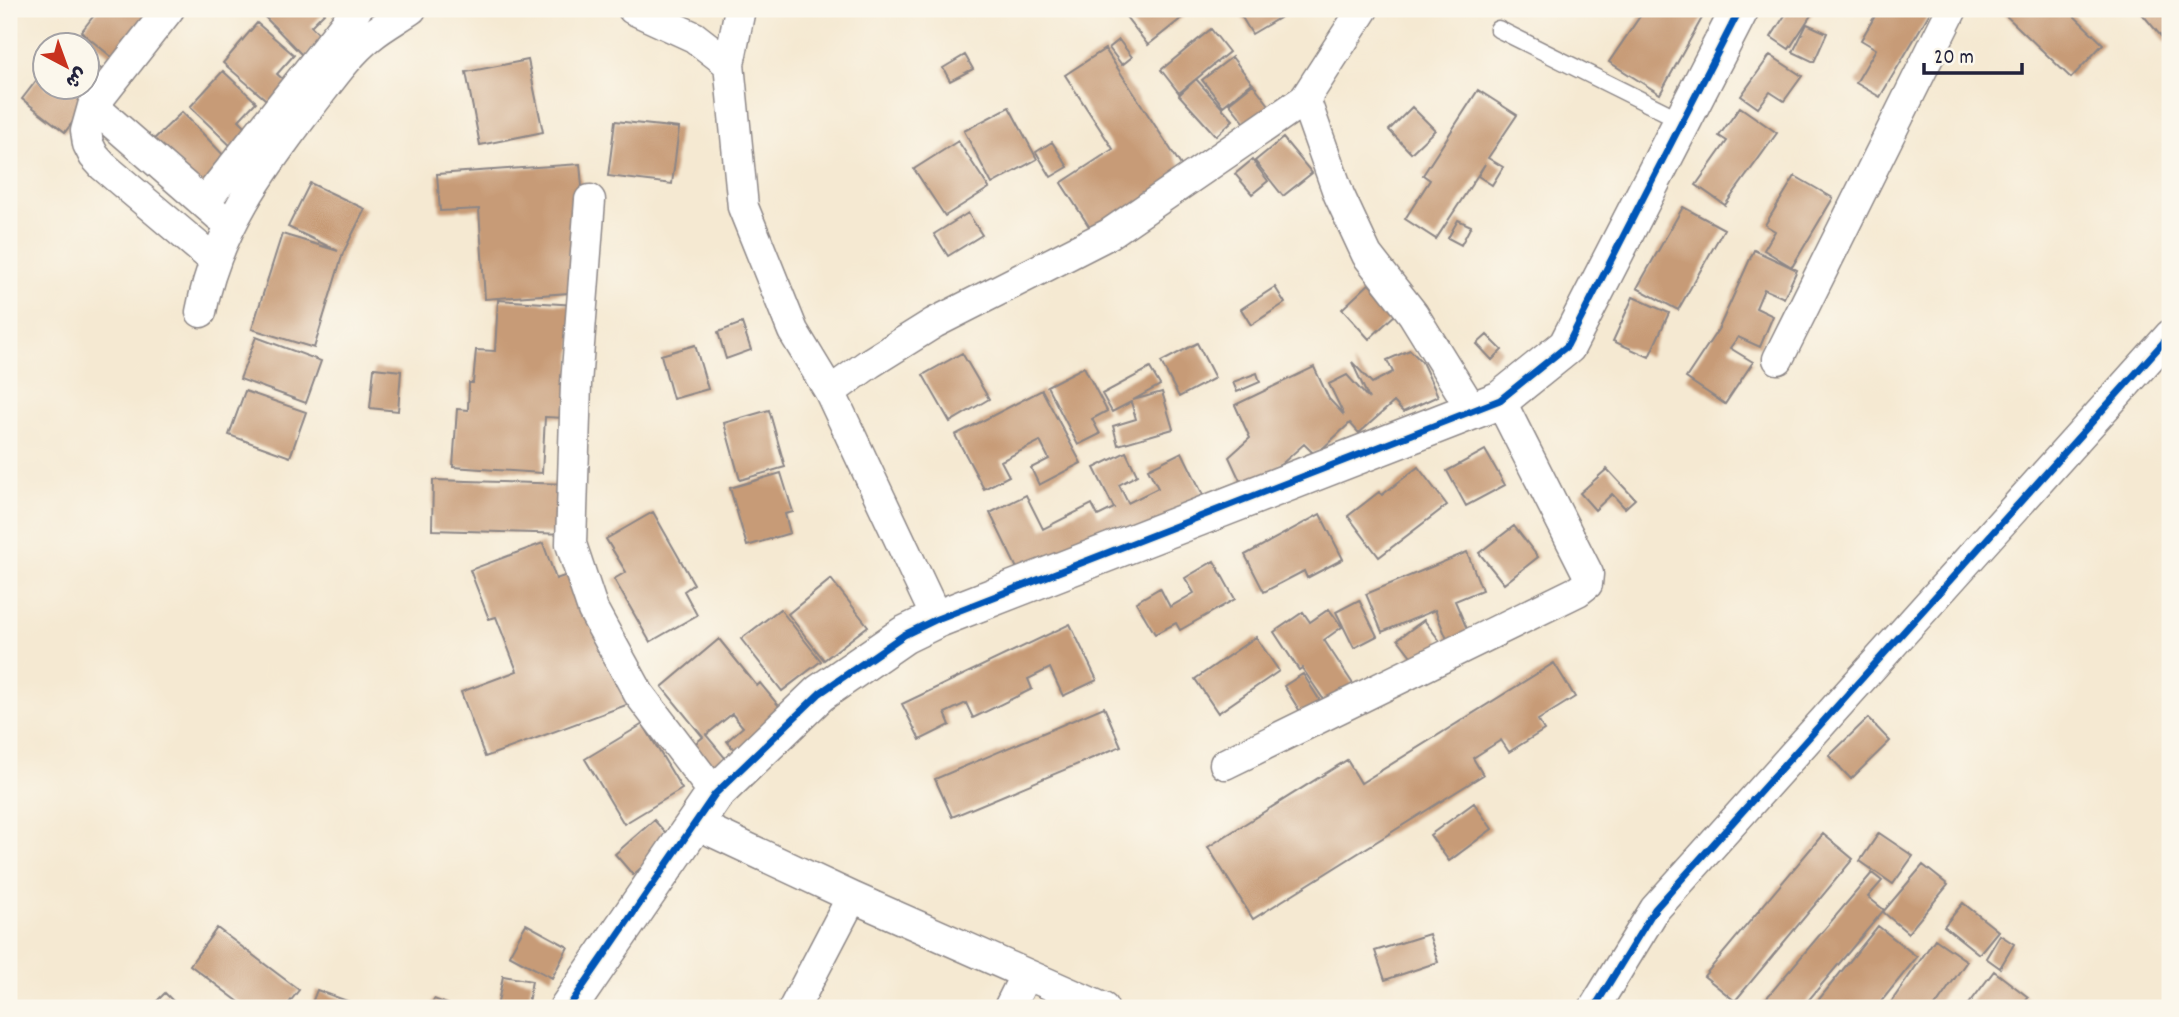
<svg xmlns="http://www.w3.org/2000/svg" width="2179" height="1017" viewBox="0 0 2179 1017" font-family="Dekko,'Playpen Sans Arabic',sans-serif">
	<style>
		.building { fill: #c79b77 }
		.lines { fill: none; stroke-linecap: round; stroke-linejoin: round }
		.service-casing { stroke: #8c8686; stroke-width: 19 }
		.minor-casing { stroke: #8c8686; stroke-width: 33 }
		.tertiary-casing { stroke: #8c8686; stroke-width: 40 }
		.service { stroke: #fff; stroke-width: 16 }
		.minor { stroke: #fff; stroke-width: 30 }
		.tertiary { stroke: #fff; stroke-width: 37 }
		.cycleway-casing { stroke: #fbf7ec; stroke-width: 11 }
		.cycleway { stroke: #0057b8; stroke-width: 7 }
	</style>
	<rect width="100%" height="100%" fill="#fbf7ec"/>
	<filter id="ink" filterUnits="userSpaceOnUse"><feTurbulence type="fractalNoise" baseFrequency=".0143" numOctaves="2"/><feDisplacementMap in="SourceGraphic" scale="14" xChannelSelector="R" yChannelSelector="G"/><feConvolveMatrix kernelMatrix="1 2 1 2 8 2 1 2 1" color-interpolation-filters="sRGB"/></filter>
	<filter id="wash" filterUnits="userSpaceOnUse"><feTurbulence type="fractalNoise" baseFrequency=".00686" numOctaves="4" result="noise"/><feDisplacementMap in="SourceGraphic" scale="28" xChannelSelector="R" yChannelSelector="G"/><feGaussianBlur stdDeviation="1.57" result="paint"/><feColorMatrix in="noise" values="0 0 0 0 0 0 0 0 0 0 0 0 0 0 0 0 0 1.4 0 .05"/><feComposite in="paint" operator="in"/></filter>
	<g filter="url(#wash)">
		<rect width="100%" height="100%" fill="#f5e9d2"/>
		<g id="blocks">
			<path class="building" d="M 99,9 L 160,9 L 118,62 L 81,32 Z
				M 269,9 L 328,9 L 311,26 L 324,39 L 305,58 L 263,15 Z
				M 1120,9 L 1193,9 L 1148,45 Z
				M 1237,9 L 1294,9 L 1252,34 Z
				M 1645,9 L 1707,9 L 1660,94 L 1609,62 Z
				M 1789,9 L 1815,9 L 1789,49 L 1771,37 Z
				M 1879,9 L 1932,9 L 1880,97 L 1856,83 L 1876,49 L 1861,40 Z
				M 1999,9 L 2067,9 L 2103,44 L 2071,78 Z
				M 2138,9 L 2170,9 L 2170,47 Z
				M 257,23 L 294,55 L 277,74 L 288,84 L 271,104 L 223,63 Z
				M 1807,24 L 1827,33 L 1814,62 L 1793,52 Z
				M 1211,29 L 1229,52 L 1179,93 L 1161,70 Z
				M 1119,40 L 1132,57 L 1122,65 L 1109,48 Z
				M 1105,49 L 1188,176 L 1096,237 L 1061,183 L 1113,149 L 1065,75 Z
				M 965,55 L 973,69 L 950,81 L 943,68 Z
				M 1770,55 L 1802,76 L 1784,101 L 1770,92 L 1758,108 L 1741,96 Z
				M 1232,57 L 1252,83 L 1223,106 L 1202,80 Z
				M 88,59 L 109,75 L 65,132 L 22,99 L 46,68 L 46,88 L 88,88 Z
				M 528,60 L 543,132 L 480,145 L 466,72 Z
				M 223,71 L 256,102 L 239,120 L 251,132 L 235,150 L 190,107 Z
				M 1196,79 L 1233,120 L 1216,136 L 1179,95 Z
				M 1253,84 L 1275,113 L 1251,131 L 1229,103 Z
				M 1478,90 L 1517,115 L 1488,158 L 1503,167 L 1492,185 L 1478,176 L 1485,164 L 1436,239 L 1405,219 L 1430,180 L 1423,175 Z
				M 1009,107 L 1037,159 L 992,184 L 964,131 Z
				M 1412,107 L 1435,130 L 1411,153 L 1389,130 Z
				M 1740,107 L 1777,133 L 1725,205 L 1696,185 L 1727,141 L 1719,136 Z
				M 182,112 L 230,162 L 197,193 L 150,143 Z
				M 615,121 L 679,128 L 672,184 L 608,176 Z
				M 1283,138 L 1312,173 L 1283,196 L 1255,161 Z
				M 958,141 L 989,188 L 945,216 L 914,169 Z
				M 1052,142 L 1068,167 L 1051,177 L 1036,152 Z
				M 1252,160 L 1268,181 L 1252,194 L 1235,174 Z
				M 580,164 L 583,197 L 575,198 L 582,292 L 485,299 L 479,209 L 440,211 L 437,174 Z
				M 1795,176 L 1833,198 L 1792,267 L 1764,250 L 1775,231 L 1765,225 Z
				M 310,183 L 365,209 L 343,253 L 314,348 L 252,329 L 282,234 L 338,251 L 288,227 Z
				M 1683,207 L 1724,229 L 1678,310 L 1637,288 Z
				M 968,213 L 982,235 L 948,256 L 934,234 Z
				M 1458,220 L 1471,226 L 1461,245 L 1448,238 Z
				M 1754,250 L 1797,270 L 1784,298 L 1764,289 L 1756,308 L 1773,316 L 1760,347 L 1738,337 L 1730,348 L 1753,362 L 1725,404 L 1686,378 L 1719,328 Z
				M 1369,284 L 1396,314 L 1369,339 L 1342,309 Z
				M 1275,287 L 1285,303 L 1251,325 L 1241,309 Z
				M 1633,297 L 1669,313 L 1649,357 L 1613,341 Z
				M 498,300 L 576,305 L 566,418 L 545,417 L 542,473 L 453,467 L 457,409 L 468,410 L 469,383 L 473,383 L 476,350 L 495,351 Z
				M 742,323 L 751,350 L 726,359 L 718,332 Z
				M 1487,335 L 1502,350 L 1492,360 L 1477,344 Z
				M 256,337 L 321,361 L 306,403 L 240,379 Z
				M 1197,343 L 1215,378 L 1179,397 L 1161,362 Z
				M 695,345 L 708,389 L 673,399 L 661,355 Z
				M 1410,350 L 1422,362 L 1438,396 L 1403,412 L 1394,402 L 1359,433 L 1350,423 L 1322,449 L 1313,453 L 1304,444 L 1277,468 L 1242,485 L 1229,457 L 1250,438 L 1235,405 L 1314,367 L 1329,399 L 1344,415 L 1329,384 L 1347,375 L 1369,399 L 1352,362 L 1372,383 L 1393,372 L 1387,360 Z
				M 962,353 L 989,399 L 950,422 L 923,375 Z
				M 1084,367 L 1107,411 L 1092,419 L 1100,434 L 1078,445 L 1047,386 Z
				M 374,368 L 401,371 L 398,411 L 370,408 Z
				M 1150,368 L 1160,385 L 1133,400 L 1162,392 L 1173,429 L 1118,445 L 1113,426 L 1136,419 L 1131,402 L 1112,412 L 1102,394 Z
				M 1257,373 L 1260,382 L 1237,392 L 1233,382 Z
				M 1042,390 L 1081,463 L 1039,485 L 1031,468 L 1049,459 L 1040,441 L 1001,461 L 1009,476 L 984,489 L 955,435 Z
				M 245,391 L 306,412 L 290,457 L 229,435 Z
				M 769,410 L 785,467 L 740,480 L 724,423 Z
				M 1485,450 L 1505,485 L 1466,506 L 1447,471 Z
				M 1126,452 L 1137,475 L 1119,485 L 1128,503 L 1158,488 L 1148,469 L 1182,452 L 1206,501 L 1025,585 L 990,513 L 1026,495 L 1043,529 L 1092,504 L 1098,516 L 1114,508 L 1094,468 Z
				M 1418,467 L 1447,505 L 1379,557 L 1348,516 L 1379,492 L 1382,495 Z
				M 1607,469 L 1635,499 L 1625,508 L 1612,494 L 1595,510 L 1580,493 Z
				M 781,473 L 793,512 L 785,514 L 790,533 L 747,546 L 730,488 Z
				M 433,480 L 569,484 L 568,534 L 432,530 Z
				M 653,512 L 694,584 L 684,591 L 697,615 L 650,642 L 614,579 L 626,572 L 606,539 Z
				M 1320,514 L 1343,559 L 1307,578 L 1304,571 L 1264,592 L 1245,555 Z
				M 1514,526 L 1538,557 L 1504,584 L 1479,553 Z
				M 543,543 L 556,579 L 570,574 L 629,704 L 485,757 L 461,692 L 517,671 L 496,617 L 489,619 L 470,570 Z
				M 1467,552 L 1482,590 L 1455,601 L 1470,636 L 1449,644 L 1435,610 L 1382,632 L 1366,594 Z
				M 1214,561 L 1235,599 L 1180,630 L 1176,623 L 1155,634 L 1136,602 L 1160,588 L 1170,607 L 1194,593 L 1185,578 Z
				M 831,579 L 868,626 L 824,660 L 788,614 Z
				M 1359,600 L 1377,636 L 1354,648 L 1336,612 Z
				M 780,609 L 821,661 L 782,691 L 741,639 Z
				M 1329,609 L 1342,627 L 1324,640 L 1355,687 L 1328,706 L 1302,668 L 1299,670 L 1274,632 L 1303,612 L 1310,622 Z
				M 1424,620 L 1443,645 L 1417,664 L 1398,639 Z
				M 1070,624 L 1097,680 L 1063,696 L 1050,668 L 1028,679 L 1032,689 L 973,718 L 966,703 L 945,713 L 950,725 L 920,740 L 902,704 Z
				M 1256,637 L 1279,671 L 1218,713 L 1195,679 Z
				M 719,639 L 757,686 L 760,683 L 788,717 L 740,757 L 727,741 L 743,727 L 732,714 L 706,735 L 731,765 L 710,782 L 685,752 L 703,737 L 662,687 Z
				M 1554,663 L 1575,697 L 1538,720 L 1544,730 L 1509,752 L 1501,740 L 1473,758 L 1483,775 L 1253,919 L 1208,847 L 1347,760 L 1361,783 Z
				M 1303,674 L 1322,704 L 1303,716 L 1284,686 Z
				M 1104,707 L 1121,746 L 952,817 L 935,779 Z
				M 1868,718 L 1890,741 L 1851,779 L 1829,756 Z
				M 643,724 L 682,789 L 624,824 L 585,759 Z
				M 1474,803 L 1492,829 L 1449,861 L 1430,835 Z
				M 654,820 L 672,840 L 633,875 L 615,854 Z
				M 1879,833 L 1913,856 L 1893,884 L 1860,861 Z
				M 1823,834 L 1853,859 L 1735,1001 L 1704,976 Z
				M 1923,865 L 1948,885 L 1908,933 L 1883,912 Z
				M 1872,873 L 1882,881 L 1868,897 L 1884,910 L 1802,1008 L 1758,1008 Z
				M 1963,903 L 1998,931 L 1979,954 L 1944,926 Z
				M 526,924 L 568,947 L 552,978 L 509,955 Z
				M 1878,926 L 1917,957 L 1876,1008 L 1812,1008 Z
				M 217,928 L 299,990 L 285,1008 L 247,1008 L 190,965 Z
				M 1429,934 L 1438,962 L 1385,980 L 1375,951 Z
				M 2000,935 L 2014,944 L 2000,968 L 1986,958 Z
				M 1935,939 L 1967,961 L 1934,1008 L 1887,1008 Z
				M 1994,971 L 2028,997 L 2020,1008 L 1966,1008 Z
				M 503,976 L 532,981 L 527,1008 L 497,1008 Z
				M 317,990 L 366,1008 L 310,1008 Z
				M 165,993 L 180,1008 L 150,1008 Z
				M 434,999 L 457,1008 L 430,1008 Z"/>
		</g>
	</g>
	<g filter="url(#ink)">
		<use href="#blocks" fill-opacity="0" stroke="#8c8686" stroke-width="2"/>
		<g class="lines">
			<defs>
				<path id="service" d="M 1498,29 L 1683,121"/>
				<path id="minor" d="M 169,9 L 93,106 L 86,131 L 88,144 L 94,156 L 103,166 L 214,260
					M 633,9 L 694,37 L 729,64
					M 740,9 L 729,64 L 743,207 L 793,331 L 830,392 L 937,619
					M 1305,99 L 1339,195 L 1367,255 L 1413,314 L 1473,411
					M 93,106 L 219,216
					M 590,200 L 576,384 L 571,544 L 593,610 L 639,694 L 715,794
					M 204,203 L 357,9
					M 201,312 C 216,231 262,169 311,105 C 329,82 348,54 371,36 C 383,26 398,18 411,9
					M 1778,359 L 1952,9
					M 830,392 L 870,363 L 934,323 L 1109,234 L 1305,99 L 1363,9
					M 1225,764 L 1578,591 L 1587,584 L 1588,574 L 1500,400
					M 694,823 L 852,897 L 1103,1008
					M 794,1008 L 852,897
					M 1009,1008 L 1026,974
					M 1594,1008 L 1655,909 L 2170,335"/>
				<path id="tertiary" d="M 568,1008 L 715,794 L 820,693 L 904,635 L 937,619 L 1500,400 L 1567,346 L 1740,9"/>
			</defs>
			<use href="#service" class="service-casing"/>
			<use href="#minor" class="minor-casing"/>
			<use href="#tertiary" class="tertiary-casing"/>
			<use href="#service" class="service"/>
			<use href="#minor" class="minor"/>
			<use href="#tertiary" class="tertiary"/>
			<defs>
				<path id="cycleway" d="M 568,1008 L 715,794 L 820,693 L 904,635 L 937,619 L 1500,400 L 1567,346 L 1740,9
					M 1594,1008 L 1655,909 L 2170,335"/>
			</defs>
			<use href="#cycleway" class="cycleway-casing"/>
			<use href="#cycleway" class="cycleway"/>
		</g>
	</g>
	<rect width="2179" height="1017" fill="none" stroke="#fbf7ec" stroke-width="35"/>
	<g transform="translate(66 66) rotate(139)"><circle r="33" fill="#fbf7ec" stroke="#a4a2a5" stroke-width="2"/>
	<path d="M0-5L12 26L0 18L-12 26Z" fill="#c8321e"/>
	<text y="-10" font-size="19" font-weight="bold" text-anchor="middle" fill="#22223b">ش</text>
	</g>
	<path d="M1924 63v10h98v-10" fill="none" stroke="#22223b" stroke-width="3.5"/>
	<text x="1934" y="63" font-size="21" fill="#22223b" stroke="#fbf7ec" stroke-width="5" paint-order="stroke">20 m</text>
</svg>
